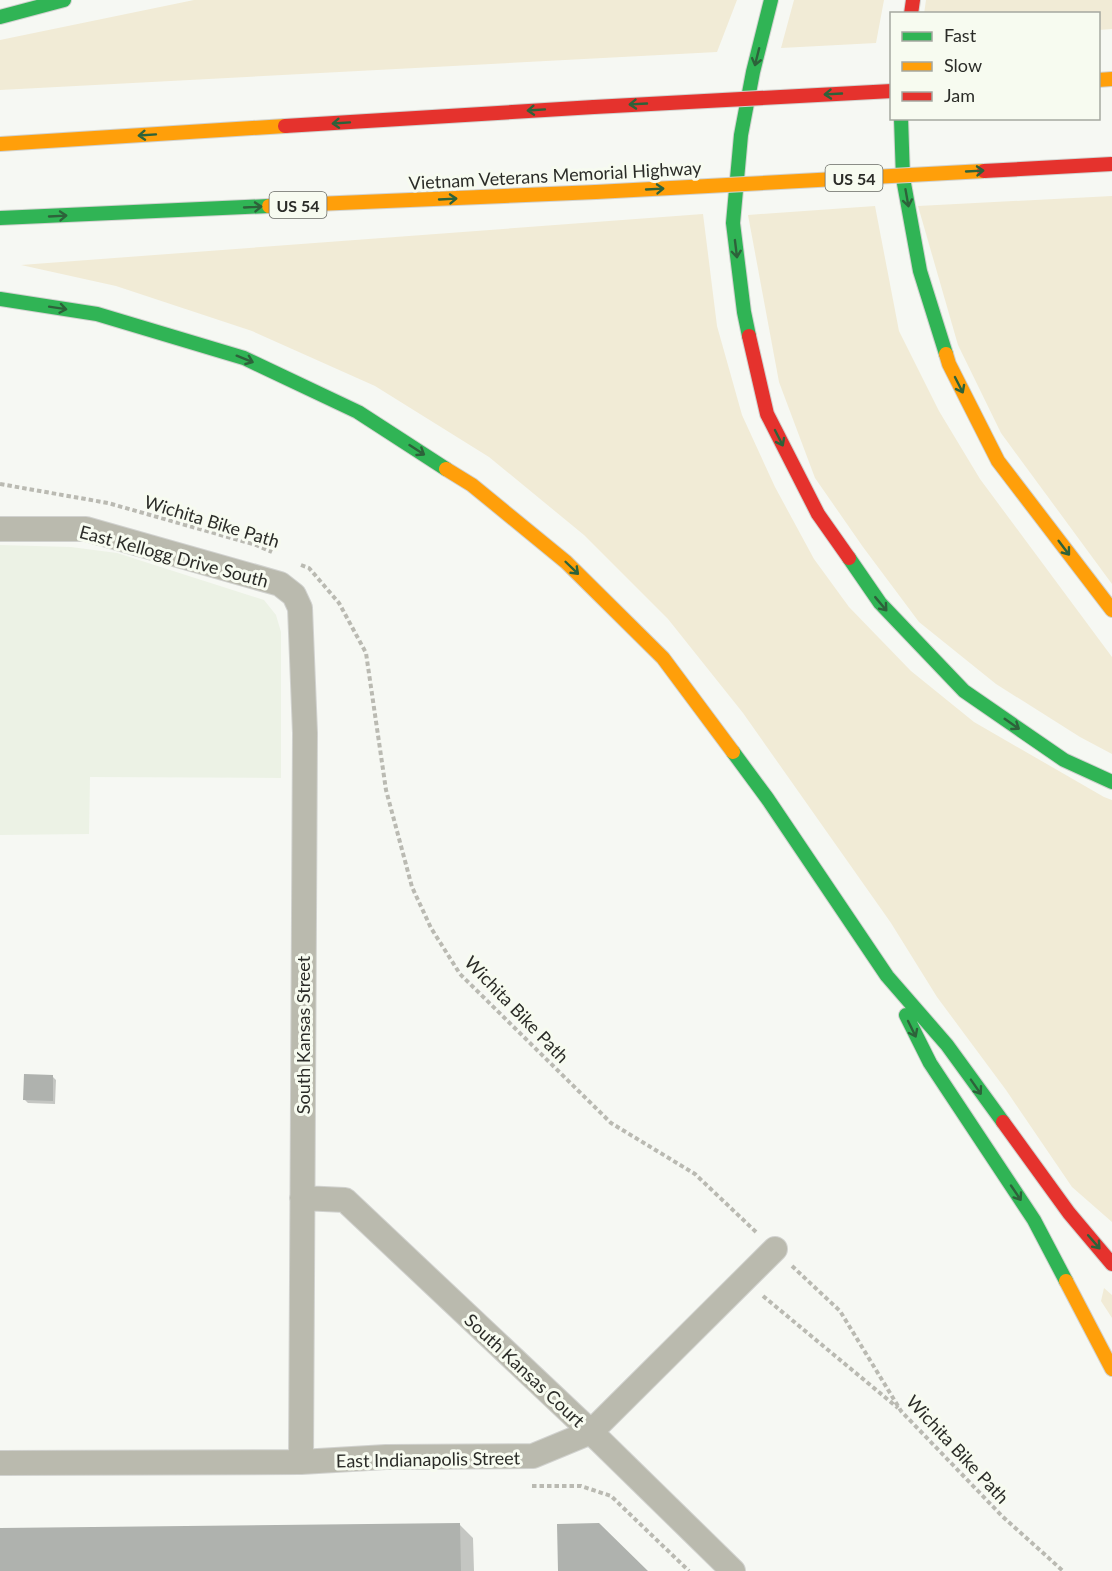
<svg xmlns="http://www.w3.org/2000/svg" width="1112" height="1571" viewBox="0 0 1112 1571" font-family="Lato,sans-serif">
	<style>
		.built { fill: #ecf2e5 }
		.green { fill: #f1ebd6 }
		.shadow { fill: #0003 }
		.building { fill: #afb2ae }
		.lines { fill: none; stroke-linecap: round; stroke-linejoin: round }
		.street-casing { stroke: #d1d2cf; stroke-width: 26 }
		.fast-casing { stroke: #d1d2cf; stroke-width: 16 }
		.slow-casing { stroke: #d1d2cf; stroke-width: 16 }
		.jam-casing { stroke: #d1d2cf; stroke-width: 16 }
		.path { stroke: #babab2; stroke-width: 4; stroke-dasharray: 4.5 3; stroke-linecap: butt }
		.street { stroke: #babaae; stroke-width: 24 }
		.fast { stroke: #30b455; stroke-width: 14 }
		.slow { stroke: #ff9f0a; stroke-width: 14 }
		.jam { stroke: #e5322d; stroke-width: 14 }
		.slow-bridge-casing { stroke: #d1d2cf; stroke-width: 16; stroke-linecap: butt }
		.jam-bridge-casing { stroke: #d1d2cf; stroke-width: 16; stroke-linecap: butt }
		.slow-bridge { stroke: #ff9f0a; stroke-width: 14 }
		.jam-bridge { stroke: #e5322d; stroke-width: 14 }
		.oneway { stroke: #2d623a }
		.labels { text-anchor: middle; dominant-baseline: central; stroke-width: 6; stroke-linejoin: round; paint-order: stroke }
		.shield { fill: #f7fbf0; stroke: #686a64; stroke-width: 1.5 }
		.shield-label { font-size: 16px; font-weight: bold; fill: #2b2c28 }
		.street-label { font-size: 18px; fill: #2b2c28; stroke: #f7fbf0 }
	</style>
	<rect width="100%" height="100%" fill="#f6f8f3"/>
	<path class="built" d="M 0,545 L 71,547 L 117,553 L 264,600 L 276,615 L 281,632 L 281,778 L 90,777 L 89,834 L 0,835 Z"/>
	<path class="green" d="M 194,0 L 737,0 L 717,52 L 0,90 L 0,40 Z
		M 794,0 L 884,0 L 876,43 L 781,48 Z
		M 926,0 L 1112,0 L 1112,29 L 1099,30 L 1098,14 L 924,14 Z
		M 1112,196 L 1112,584 L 1001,433 L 958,345 L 918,206 Z
		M 875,206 L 899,331 L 939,411 L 980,479 L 1112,657 L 1112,754 L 1080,737 L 996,684 L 919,622 L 863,547 L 815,478 L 779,382 L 748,215 Z
		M 703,214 L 717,326 L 742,415 L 775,487 L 814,559 L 849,607 L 911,671 L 974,722 L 1104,797 L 1112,800 L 1112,1222 L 1072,1187 L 1006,1090 L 937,997 L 891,923 L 743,713 L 668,619 L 584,535 L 489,457 L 375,386 L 252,331 L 116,286 L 21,265 Z
		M 1104,1288 L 1112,1295 L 1112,1318 L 1101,1301 Z"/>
	<path class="shadow" d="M 53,1077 L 56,1080 L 55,1104 L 28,1103 L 25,1100 Z
		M 460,1525 L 473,1538 L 474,1571 L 0,1571 L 0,1529 Z"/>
	<path class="building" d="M 24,1074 L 53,1075 L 53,1101 L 23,1100 Z
		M 460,1523 L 461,1571 L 0,1571 L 0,1528 Z
		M 599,1523 L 648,1571 L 558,1571 L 557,1524 Z"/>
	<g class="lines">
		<defs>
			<path id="street" d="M 0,529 L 86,529 L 280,584 L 294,595 L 300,608 L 305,733 L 301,1462
				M 302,1198 L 345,1200 L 591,1432 L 733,1571
				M 0,1463 L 301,1462 L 386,1457 L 533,1456 L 591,1432 L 775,1249"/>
			<path id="fast" d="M 0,17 L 64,0
				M 901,118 L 903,178 L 920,271 L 946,354
				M 0,218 L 269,206
				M 0,299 L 97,314 L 244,358 L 358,412 L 446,469
				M 749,336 L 744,312 L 733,223 L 741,135 L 753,72 L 771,0
				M 849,558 L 880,603 L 964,691 L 1064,760 L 1112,782
				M 733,752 L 767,798 L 887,976 L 947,1045 L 1003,1122
				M 906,1015 L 930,1063 L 1034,1220 L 1066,1281"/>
			<path id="slow" d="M 1098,80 L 1112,79
				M 0,144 L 285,126
				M 269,206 L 596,192
				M 946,354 L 949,364 L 998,461 L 1112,610
				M 446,469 L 472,485 L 566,562 L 663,658 L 733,752
				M 1066,1281 L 1112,1369"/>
			<path id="jam" d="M 911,14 L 913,0
				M 285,126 L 594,107
				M 749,336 L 767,414 L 818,514 L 849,558
				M 1003,1122 L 1069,1213 L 1112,1264"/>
		</defs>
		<use href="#street" class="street-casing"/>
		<use href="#fast" class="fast-casing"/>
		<use href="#slow" class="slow-casing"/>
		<use href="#jam" class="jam-casing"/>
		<path class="path" d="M 0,484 L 108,503 L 256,545 L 272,552
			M 301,565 L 309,568 L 339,603 L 366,653 L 386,790 L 412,887 L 431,928 L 460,974 L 611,1123 L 695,1174 L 756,1232
			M 792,1266 L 840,1311 L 901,1411 L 1002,1516 L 1063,1571
			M 763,1296 L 898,1408
			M 532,1486 L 581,1486 L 611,1496 L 689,1571"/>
		<use href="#street" class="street"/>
		<use href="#fast" class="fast"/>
		<use href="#slow" class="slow"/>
		<use href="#jam" class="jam"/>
		<defs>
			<path id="slow-bridge" d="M 596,192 L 984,171"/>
			<path id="jam-bridge" d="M 594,107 L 892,91
				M 984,171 L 1112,164"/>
		</defs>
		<use href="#slow-bridge" class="slow-bridge-casing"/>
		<use href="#jam-bridge" class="jam-bridge-casing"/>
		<use href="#slow-bridge" class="slow-bridge"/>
		<use href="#jam-bridge" class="jam-bridge"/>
	</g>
	<defs><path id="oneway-shaft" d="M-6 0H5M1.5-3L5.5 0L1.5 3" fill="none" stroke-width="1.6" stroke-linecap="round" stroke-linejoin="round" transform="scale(1.5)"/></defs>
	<g class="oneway">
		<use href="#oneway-shaft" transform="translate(757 57) rotate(104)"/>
		<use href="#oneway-shaft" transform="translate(833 94) rotate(177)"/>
		<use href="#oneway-shaft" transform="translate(638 104) rotate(177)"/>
		<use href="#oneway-shaft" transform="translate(536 110) rotate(176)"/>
		<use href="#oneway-shaft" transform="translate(341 123) rotate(176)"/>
		<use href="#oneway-shaft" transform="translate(147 135) rotate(176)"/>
		<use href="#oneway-shaft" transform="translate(975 171) rotate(-3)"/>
		<use href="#oneway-shaft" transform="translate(655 189) rotate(-3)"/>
		<use href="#oneway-shaft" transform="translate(907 198) rotate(80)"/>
		<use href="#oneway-shaft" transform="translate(448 199) rotate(-3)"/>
		<use href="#oneway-shaft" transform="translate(253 207) rotate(-3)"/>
		<use href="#oneway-shaft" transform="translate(58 216) rotate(-3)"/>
		<use href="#oneway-shaft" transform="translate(736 249) rotate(83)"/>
		<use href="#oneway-shaft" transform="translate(58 308) rotate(9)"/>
		<use href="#oneway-shaft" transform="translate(245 359) rotate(22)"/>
		<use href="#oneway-shaft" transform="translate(959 385) rotate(63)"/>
		<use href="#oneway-shaft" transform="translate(779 438) rotate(63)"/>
		<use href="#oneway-shaft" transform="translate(417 450) rotate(33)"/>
		<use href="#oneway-shaft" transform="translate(1064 548) rotate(53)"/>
		<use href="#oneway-shaft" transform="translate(572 568) rotate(44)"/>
		<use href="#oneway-shaft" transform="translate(881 604) rotate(50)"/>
		<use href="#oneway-shaft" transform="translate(1012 724) rotate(35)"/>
		<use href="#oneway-shaft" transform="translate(912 1029) rotate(64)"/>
		<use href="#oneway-shaft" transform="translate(976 1087) rotate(55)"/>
		<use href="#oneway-shaft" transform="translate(1016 1193) rotate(56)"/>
		<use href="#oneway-shaft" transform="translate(1094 1242) rotate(49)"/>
	</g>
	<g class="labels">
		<g class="shield">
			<rect x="825.5" y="165" width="57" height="26" rx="4.5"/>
			<rect x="269.5" y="192" width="57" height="26" rx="4.5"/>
		</g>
		<g class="shield-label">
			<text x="854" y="178">US 54</text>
			<text x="298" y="205">US 54</text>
		</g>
		<g class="street-label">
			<text transform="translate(555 175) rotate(-3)">Vietnam Veterans Memorial Highway</text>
			<text transform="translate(212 521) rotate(17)">Wichita Bike Path</text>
			<text transform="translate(174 556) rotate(15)">East Kellogg Drive South</text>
			<text transform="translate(517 1009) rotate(46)">Wichita Bike Path</text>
			<text transform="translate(303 1035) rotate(-90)">South Kansas Street</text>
			<text transform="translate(525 1370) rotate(43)">South Kansas Court</text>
			<text transform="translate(958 1449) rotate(47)">Wichita Bike Path</text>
			<text transform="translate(428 1459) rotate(-1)">East Indianapolis Street</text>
		</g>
	</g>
	<rect x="890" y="12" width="210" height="108" fill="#f7fbf0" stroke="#a5a8a0" stroke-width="1.5"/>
	<rect x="902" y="32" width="30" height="9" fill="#30b455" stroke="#a5a8a0" stroke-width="1.5"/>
	<text x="944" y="42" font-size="18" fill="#2b2c28">Fast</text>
	<rect x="902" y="62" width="30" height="9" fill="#ff9f0a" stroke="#a5a8a0" stroke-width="1.5"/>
	<text x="944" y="72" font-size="18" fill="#2b2c28">Slow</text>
	<rect x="902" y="92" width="30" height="9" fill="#e5322d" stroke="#a5a8a0" stroke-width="1.5"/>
	<text x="944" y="102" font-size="18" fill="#2b2c28">Jam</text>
</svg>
